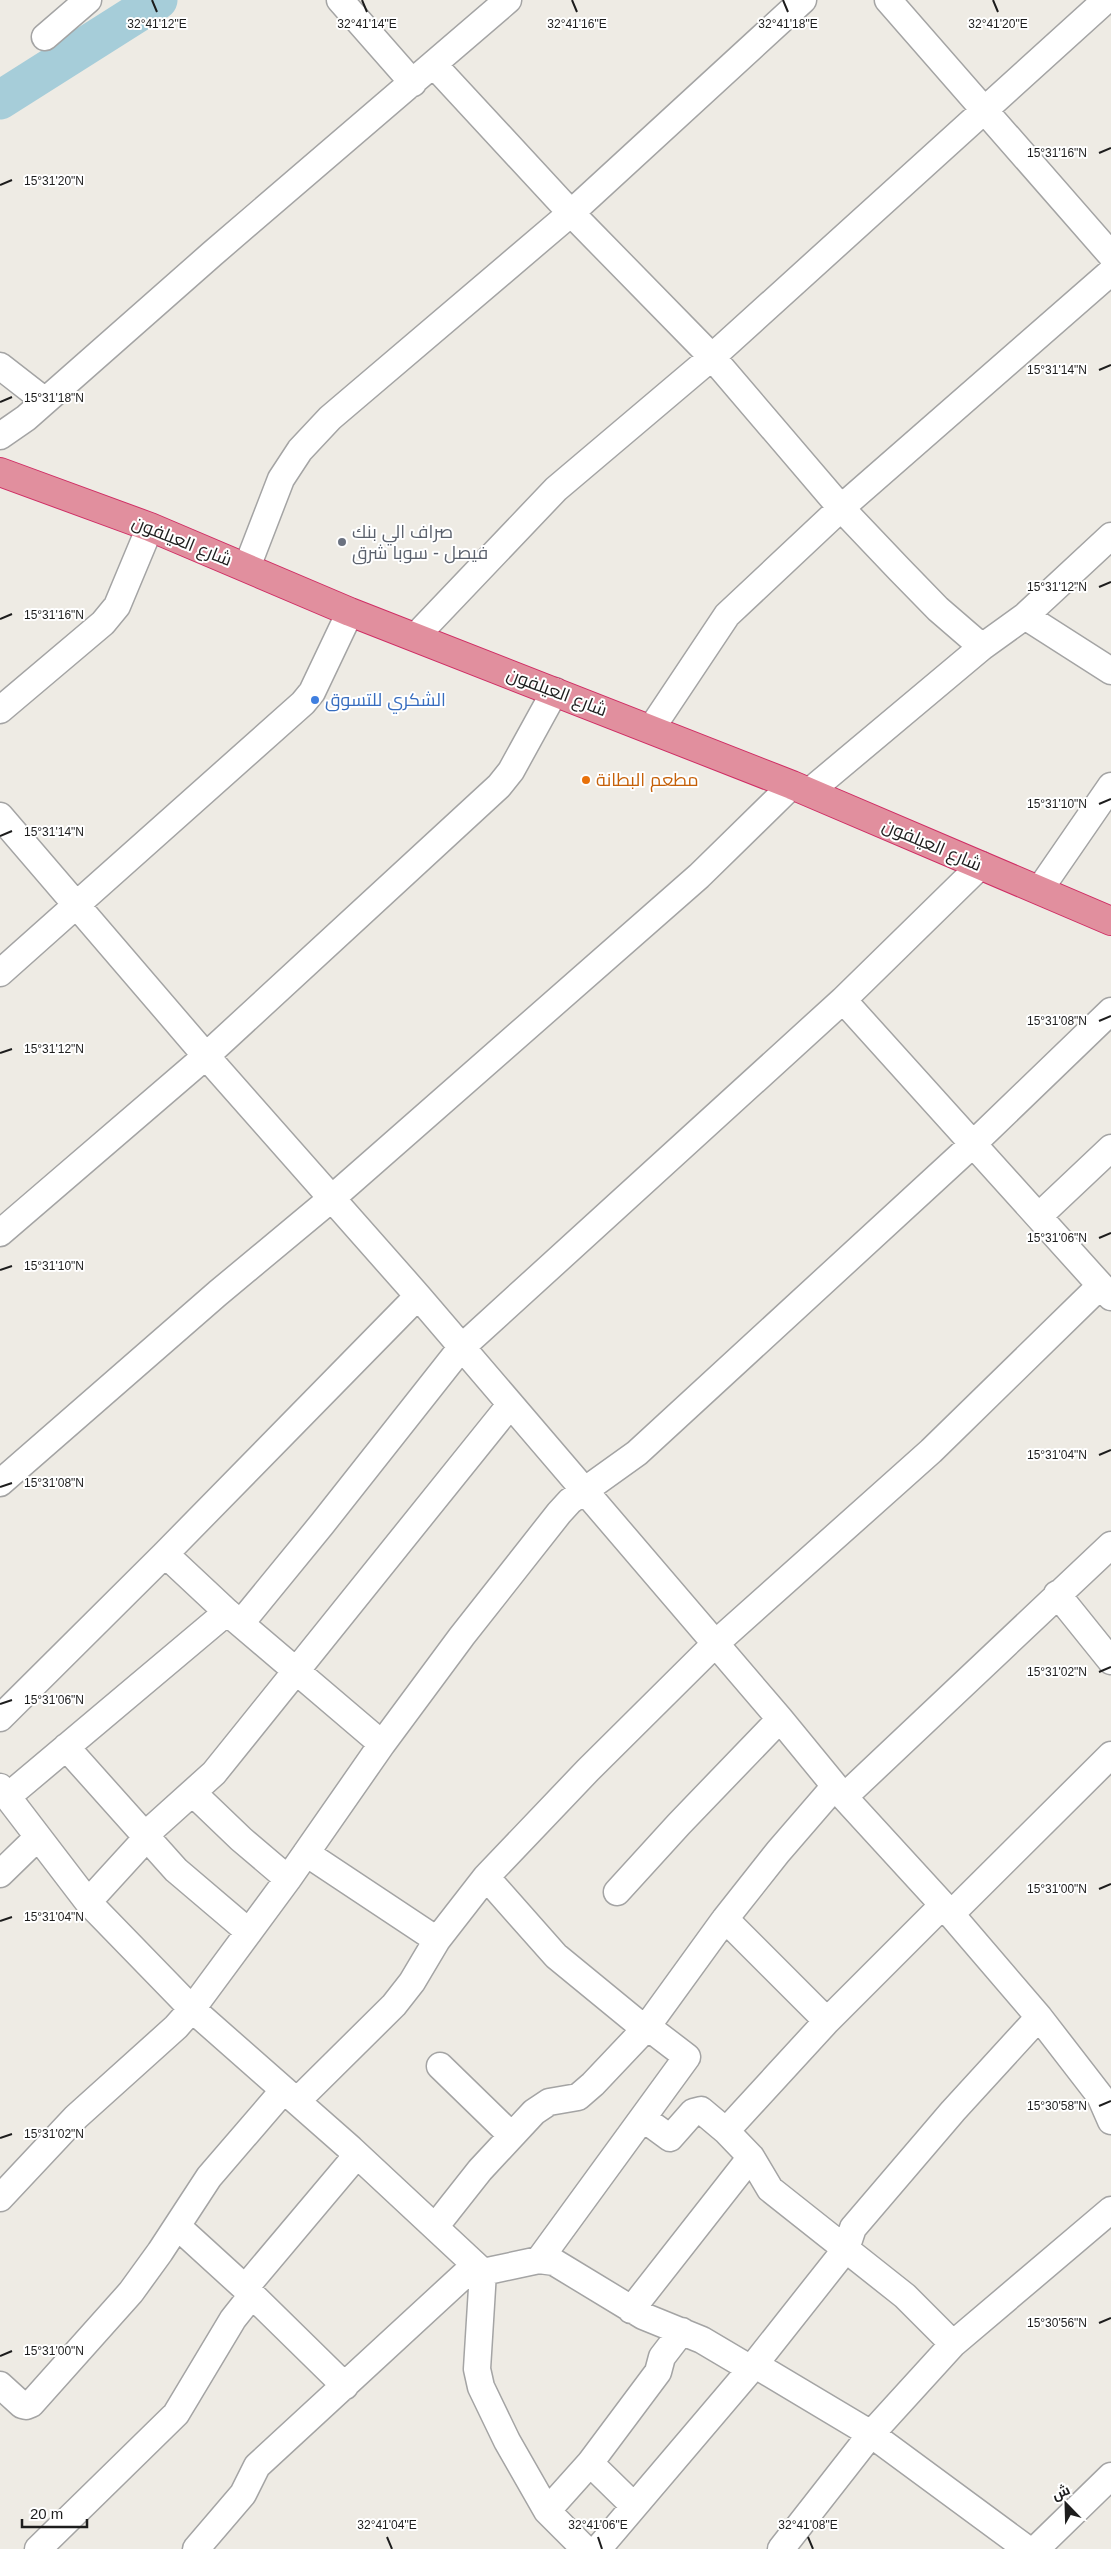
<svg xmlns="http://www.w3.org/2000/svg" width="1111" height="2549" viewBox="0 0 1111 2549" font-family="Helvetica,Cairo,sans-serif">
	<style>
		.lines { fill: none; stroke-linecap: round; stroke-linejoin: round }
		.river { stroke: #a6cdd9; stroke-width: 39 }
		.minor-casing { stroke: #a4a4a4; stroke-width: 29 }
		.highway-casing { stroke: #cf2d64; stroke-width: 30 }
		.minor { stroke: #fff; stroke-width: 26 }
		.highway { stroke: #e18f9e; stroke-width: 28 }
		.ticks { fill: none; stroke: #1d1d1d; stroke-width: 2 }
		.worship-dot { fill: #6b7280; stroke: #fff; stroke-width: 2 }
		.shop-dot { fill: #3f7fe0; stroke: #fff; stroke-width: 2 }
		.food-dot { fill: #e8710a; stroke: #fff; stroke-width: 2 }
		.labels { text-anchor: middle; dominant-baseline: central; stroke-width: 4; stroke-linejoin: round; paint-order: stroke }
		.worship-label { font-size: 18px; fill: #5b616d; stroke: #fff; text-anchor: start }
		.street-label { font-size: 18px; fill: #1d1d1d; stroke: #fff }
		.shop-label { font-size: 18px; fill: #366cbe; stroke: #fff; text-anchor: start }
		.food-label { font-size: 18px; fill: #c56008; stroke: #fff; text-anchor: start }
		.ticks-label { font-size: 12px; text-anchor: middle; fill: #1d1d1d; stroke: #fff; stroke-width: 4; stroke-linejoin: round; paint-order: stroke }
	</style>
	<rect width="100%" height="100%" fill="#eeebe4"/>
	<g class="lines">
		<path class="river" d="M 0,100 L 158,0"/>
		<defs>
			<path id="minor" d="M 340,0 L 413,83
				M 888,0 L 1111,255
				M 45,37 L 88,0
				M 434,65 L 571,213 L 712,357 L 841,508 L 899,569 L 938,609 L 982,647
				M 0,366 L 45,401
				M 0,436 L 26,418 L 212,254 L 508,0
				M 247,567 L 281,479 L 300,450 L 330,418 L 571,213 L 803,0
				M 1025,616 L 1111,671
				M 416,636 L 556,489 L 712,357 L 1106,0
				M 0,710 L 103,623 L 117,606 L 150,527
				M 651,729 L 727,615 L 841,508 L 1111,272
				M 809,792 L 982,647 L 1025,616 L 1111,536
				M 0,816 L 206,1056 L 418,1296 L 780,1719 L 844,1797 L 943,1905 L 1039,2017 L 1100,2096 L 1111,2121
				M 981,865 L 843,1000 L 1111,1297
				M 1040,889 L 1111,786
				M 0,973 L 303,703 L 312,692 L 350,612
				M 1039,1216 L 1111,1148
				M 0,1233 L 206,1056 L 499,786 L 511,771 L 555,691
				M 0,1483 L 218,1293 L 331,1199 L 699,876 L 792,785
				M 165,1554 L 227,1612 L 382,1744
				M 1057,1594 L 1111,1661
				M 241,1623 L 322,1524 L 461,1348 L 843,1000
				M 0,1718 L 165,1554 L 418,1296
				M 66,1747 L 176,1870 L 249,1932
				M 0,1787 L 88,1902 L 192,2009 L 351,2149 L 483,2272 L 539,2260 L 554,2262 L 643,2316 L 702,2340 L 751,2369
				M 193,1793 L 241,1839 L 288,1879
				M 7,1797 L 227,1612
				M 844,1797 L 1111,1545
				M 306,1853 L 437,1940
				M 0,1874 L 37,1838
				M 486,1877 L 556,1956 L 634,2020 L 653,2031 L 687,2057 L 539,2260
				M 617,1892 L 679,1824 L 780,1719
				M 88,1902 L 141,1844 L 154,1827 L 214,1773 L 510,1405
				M 951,1914 L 1111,1755
				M 725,1919 L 827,2021
				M 440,2066 L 511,2135
				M 297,2101 L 394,2005 L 412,1982 L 437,1940 L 486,1877 L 588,1770 L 716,1643 L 931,1451 L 1100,1286
				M 644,2119 L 670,2138 L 693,2112 L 701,2110 L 726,2131 L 751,2157 L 770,2189 L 905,2296 L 953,2344
				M 726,2131 L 827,2021 L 943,1905
				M 0,2198 L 76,2117 L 176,2027 L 192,2009 L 288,1879 L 382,1744 L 462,1636 L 559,1513 L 570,1501 L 637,1453 L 973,1144 L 1111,1011
				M 177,2226 L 245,2288 L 345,2386
				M 435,2227 L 480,2170 L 534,2112 L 549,2102 L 578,2097 L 593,2084 L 646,2028 L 725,1919 L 778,1852 L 835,1786
				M 483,2272 L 477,2369 L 481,2387 L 507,2441 L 547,2511 L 585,2549
				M 245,2288 L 357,2155
				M 631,2310 L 751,2157
				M 754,2364 L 871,2434 L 1027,2549
				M 0,2385 L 22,2405 L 26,2406 L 31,2404 L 131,2292 L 160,2252 L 209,2177 L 283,2091
				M 590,2463 L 634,2506
				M 547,2511 L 590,2463 L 658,2372 L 662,2357 L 682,2331
				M 38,2549 L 176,2414 L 233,2319 L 252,2295
				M 196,2549 L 243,2494 L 257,2466 L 475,2265
				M 598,2549 L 751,2369 L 838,2259 L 846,2249 L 853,2228 L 953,2111 L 1039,2017
				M 781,2549 L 871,2434 L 953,2344 L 1111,2210
				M 1036,2549 L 1111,2476"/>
			<path id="highway" d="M 0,472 L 150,527 L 350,612 L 792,785 L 1111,921"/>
		</defs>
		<use href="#minor" class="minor-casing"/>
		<use href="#highway" class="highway-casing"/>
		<use href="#minor" class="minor"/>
		<use href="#highway" class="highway"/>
	</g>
	<path class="ticks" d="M 152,0 L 157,12M 362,0 L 367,12M 572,0 L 577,12M 783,0 L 788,12M 993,0 L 998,12M 1099,153 L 1111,148M 0,185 L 12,180M 1099,370 L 1111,365M 0,402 L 12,397M 1099,587 L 1111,582M 0,619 L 12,614M 1099,804 L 1111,799M 0,836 L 12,831M 1099,1021 L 1111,1016M 0,1053 L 12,1049M 1099,1238 L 1111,1233M 0,1270 L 12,1266M 1099,1455 L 1111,1450M 0,1487 L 12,1483M 1099,1672 L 1111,1667M 0,1704 L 12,1700M 1099,1889 L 1111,1884M 0,1921 L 12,1917M 1099,2106 L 1111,2101M 0,2138 L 12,2134M 1099,2323 L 1111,2318M 0,2356 L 12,2351M 387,2537 L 392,2549M 598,2537 L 602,2549M 808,2537 L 813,2549"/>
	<circle class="worship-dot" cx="342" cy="542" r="5"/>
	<circle class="shop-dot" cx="315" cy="700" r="5"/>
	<circle class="food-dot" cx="586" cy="780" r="5"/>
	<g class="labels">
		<g class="worship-label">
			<text x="352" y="532">صراف الي بنك<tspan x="352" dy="21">فيصل - سوبا شرق</tspan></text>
		</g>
		<g class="street-label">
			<text transform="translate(182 541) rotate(22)">شارع العيلفون</text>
			<text transform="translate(557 692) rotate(21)">شارع العيلفون</text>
			<text transform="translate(932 845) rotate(23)">شارع العيلفون</text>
		</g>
		<g class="shop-label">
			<text x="325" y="700">الشكري للتسوق</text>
		</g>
		<g class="food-label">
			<text x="596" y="780">مطعم البطانة</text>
		</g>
	</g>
	<g class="ticks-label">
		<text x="157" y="28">32°41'12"E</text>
		<text x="367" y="28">32°41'14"E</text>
		<text x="577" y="28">32°41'16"E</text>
		<text x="788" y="28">32°41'18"E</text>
		<text x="998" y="28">32°41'20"E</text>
		<text x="1057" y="157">15°31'16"N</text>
		<text x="54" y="185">15°31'20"N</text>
		<text x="1057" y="374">15°31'14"N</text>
		<text x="54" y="402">15°31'18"N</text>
		<text x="1057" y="591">15°31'12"N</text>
		<text x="54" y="619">15°31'16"N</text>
		<text x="1057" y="808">15°31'10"N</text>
		<text x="54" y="836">15°31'14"N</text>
		<text x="1057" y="1025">15°31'08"N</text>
		<text x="54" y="1053">15°31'12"N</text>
		<text x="1057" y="1242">15°31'06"N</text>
		<text x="54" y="1270">15°31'10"N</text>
		<text x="1057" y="1459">15°31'04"N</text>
		<text x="54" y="1487">15°31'08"N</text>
		<text x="1057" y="1676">15°31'02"N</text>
		<text x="54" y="1704">15°31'06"N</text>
		<text x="1057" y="1893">15°31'00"N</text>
		<text x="54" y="1921">15°31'04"N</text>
		<text x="1057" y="2110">15°30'58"N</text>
		<text x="54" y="2138">15°31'02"N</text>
		<text x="1057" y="2327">15°30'56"N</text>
		<text x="54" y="2355">15°31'00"N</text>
		<text x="387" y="2529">32°41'04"E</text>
		<text x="598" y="2529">32°41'06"E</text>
		<text x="808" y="2529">32°41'08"E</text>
	</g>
	<g transform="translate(1066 2504) rotate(337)" stroke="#ffffff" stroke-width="4" paint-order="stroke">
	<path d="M0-4L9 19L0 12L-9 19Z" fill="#1d1d1d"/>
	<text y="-8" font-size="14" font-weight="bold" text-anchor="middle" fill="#1d1d1d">ش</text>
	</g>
	<path d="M22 2519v8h65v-8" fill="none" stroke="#1d1d1d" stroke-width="2.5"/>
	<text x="30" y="2519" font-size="15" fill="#1d1d1d" stroke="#ffffff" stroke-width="4" paint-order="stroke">20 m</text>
</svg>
